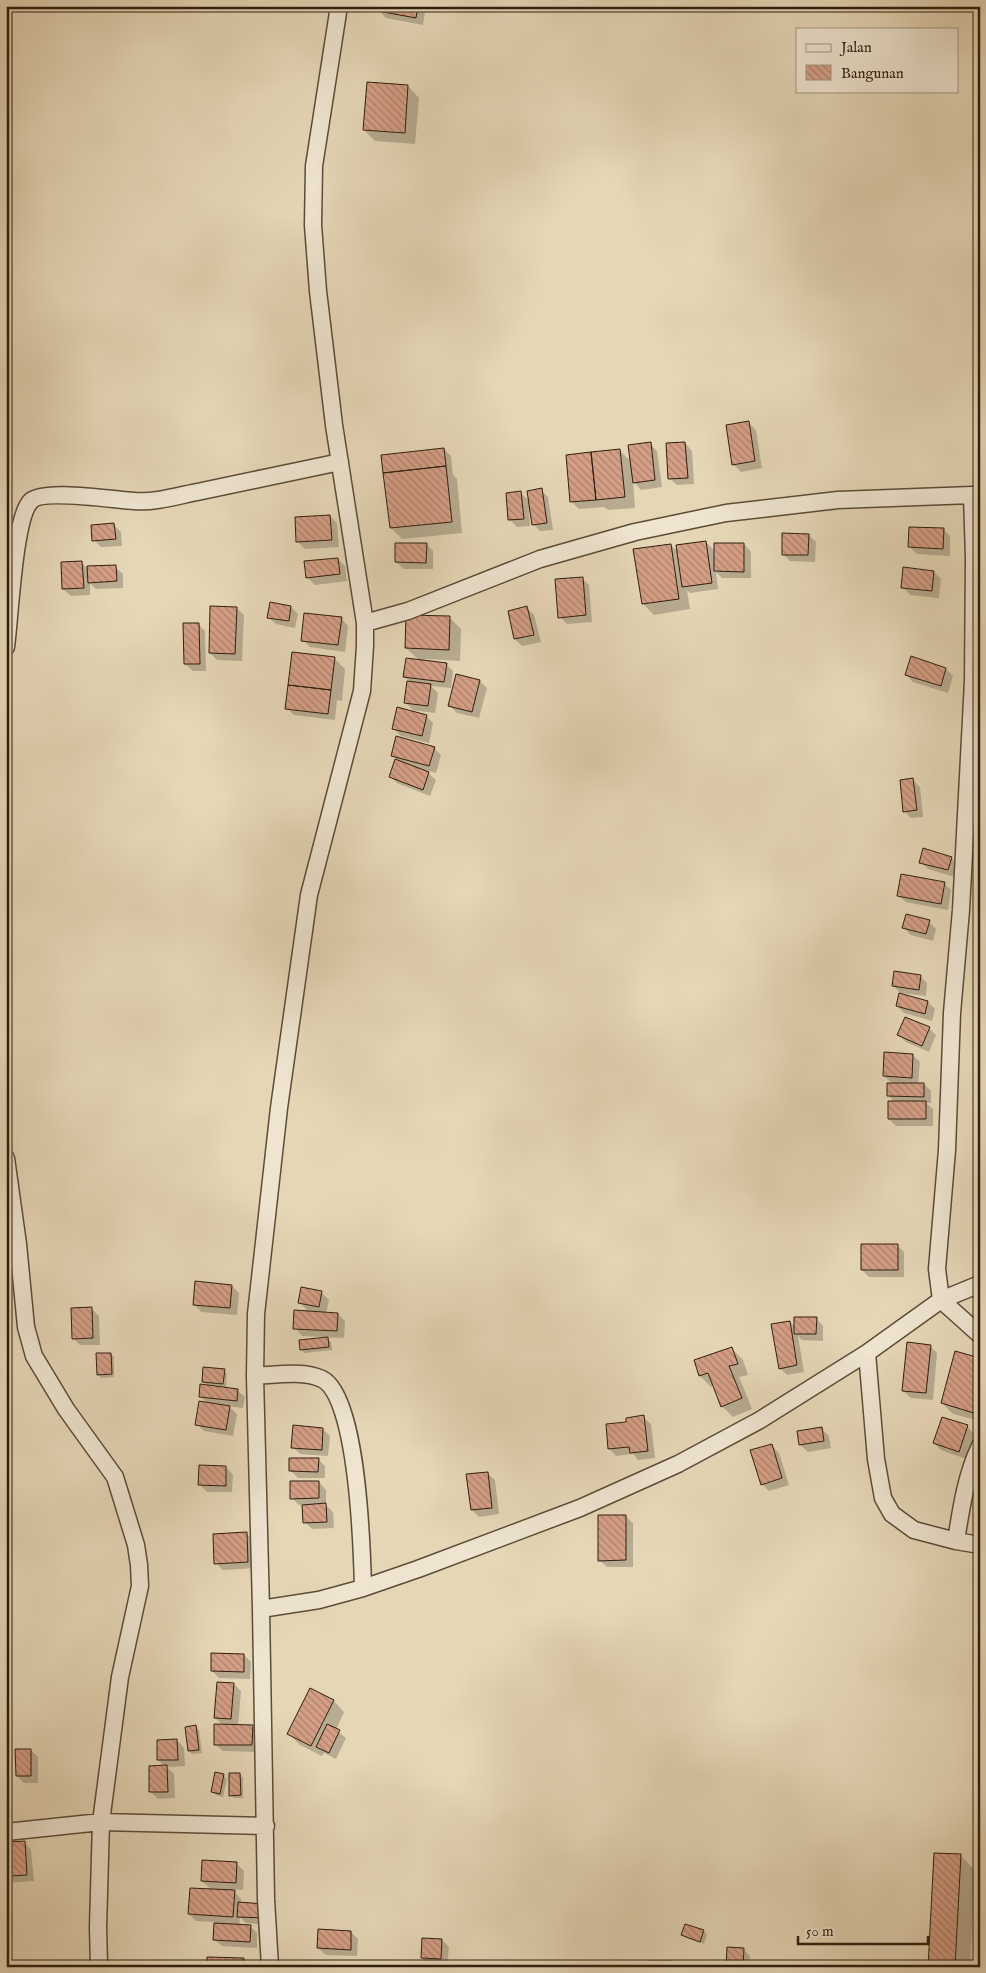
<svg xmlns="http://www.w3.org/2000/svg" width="986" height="1973" viewBox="0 0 986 1973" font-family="'IM FELL English',serif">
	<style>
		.shadow { fill: #0003 }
		.building { fill: url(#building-back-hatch); stroke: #2e1e0e }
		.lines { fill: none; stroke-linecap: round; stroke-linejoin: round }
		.street-casing { stroke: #5c4c38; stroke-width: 19 }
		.street { stroke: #eee4d0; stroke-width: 16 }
	</style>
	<defs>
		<pattern id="building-back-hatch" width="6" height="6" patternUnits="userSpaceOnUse" patternTransform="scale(1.25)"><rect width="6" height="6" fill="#d59f86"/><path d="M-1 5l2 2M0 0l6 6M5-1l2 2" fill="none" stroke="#ad816c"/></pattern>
	</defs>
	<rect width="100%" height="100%" fill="#e5d6b6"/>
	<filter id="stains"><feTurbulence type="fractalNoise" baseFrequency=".004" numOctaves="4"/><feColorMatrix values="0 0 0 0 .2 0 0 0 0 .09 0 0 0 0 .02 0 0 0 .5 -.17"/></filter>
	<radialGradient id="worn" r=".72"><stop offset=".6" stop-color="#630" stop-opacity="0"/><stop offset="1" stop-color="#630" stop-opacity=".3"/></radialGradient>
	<path class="shadow" d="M 380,6 L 426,6 L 423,25 L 386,18 L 379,11 Z
		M 408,86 L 419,98 L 415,144 L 375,141 L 364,130 Z
		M 749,423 L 756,430 L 762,468 L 741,472 L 734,465 Z
		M 685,443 L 692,451 L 694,484 L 677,485 L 669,478 Z
		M 650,444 L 657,451 L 662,487 L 641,490 L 633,481 L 635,508 L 608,510 L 604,507 L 579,509 L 572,502 L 567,456 L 620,451 L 632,462 Z
		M 444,449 L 451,456 L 453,475 L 457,479 L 462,533 L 402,539 L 391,528 Z
		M 541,490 L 548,497 L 553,530 L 540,531 L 533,524 L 531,512 L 529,512 L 530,526 L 517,527 L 510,520 L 508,494 L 521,493 L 530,502 Z
		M 330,516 L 337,523 L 339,547 L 305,549 L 298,542 Z
		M 114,525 L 121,532 L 122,546 L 101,547 L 94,540 Z
		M 943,529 L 950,536 L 950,556 L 917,554 L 910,547 Z
		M 809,535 L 816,542 L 815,562 L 790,561 L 783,554 Z
		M 706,542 L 713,549 L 714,556 L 744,544 L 751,552 L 751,578 L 722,578 L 716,572 L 718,589 L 690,593 L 687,590 L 690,609 L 654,615 L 643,604 L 671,545 L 678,552 Z
		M 426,544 L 433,551 L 433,569 L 404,569 L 396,562 Z
		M 338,559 L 345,566 L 347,581 L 315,585 L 307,577 Z
		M 82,563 L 89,570 L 115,567 L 123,574 L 123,588 L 96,589 L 90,583 L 90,595 L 71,596 L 63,589 Z
		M 934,572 L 941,579 L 939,598 L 910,595 L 903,587 Z
		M 582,578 L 589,585 L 592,622 L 567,624 L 560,617 Z
		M 291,607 L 298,614 L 295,628 L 276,624 L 268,617 Z
		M 236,608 L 244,615 L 242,661 L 217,660 L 210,653 Z
		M 527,608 L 534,615 L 541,642 L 522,646 L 515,639 L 509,612 Z
		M 341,618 L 348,626 L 345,652 L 310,647 L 303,640 Z
		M 450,618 L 461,629 L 460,661 L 425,659 L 425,661 L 446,664 L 453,671 L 451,688 L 431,686 L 438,693 L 435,713 L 413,710 L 406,703 L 411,683 L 404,676 L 419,660 L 406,648 Z
		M 198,624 L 205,631 L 206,671 L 193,671 L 185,664 Z
		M 334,658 L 345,669 L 342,701 L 337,700 L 335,720 L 294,715 L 287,708 Z
		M 946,669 L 953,676 L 948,693 L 913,682 L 906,674 Z
		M 457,675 L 480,681 L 487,688 L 479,718 L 457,713 L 449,705 Z
		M 426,716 L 433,723 L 429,743 L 401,736 L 394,729 Z
		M 434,748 L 441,755 L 436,773 L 425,770 L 436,780 L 430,796 L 397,783 L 390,776 L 396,759 L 393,755 Z
		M 913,780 L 920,787 L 923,817 L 911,818 L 904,811 Z
		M 951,858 L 958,865 L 955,877 L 928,869 L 921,862 Z
		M 944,883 L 951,890 L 948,910 L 906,902 L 898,895 Z
		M 929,922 L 936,929 L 933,941 L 911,935 L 904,928 Z
		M 920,976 L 927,983 L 926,996 L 901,993 L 901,994 L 928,1002 L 935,1009 L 932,1021 L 904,1013 L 897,1006 L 900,993 L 893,985 Z
		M 929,1028 L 936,1035 L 929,1052 L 906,1042 L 899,1035 Z
		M 913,1055 L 920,1062 L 918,1084 L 924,1084 L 931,1091 L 931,1103 L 926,1103 L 933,1109 L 933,1126 L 896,1126 L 889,1119 L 895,1102 L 889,1096 L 893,1084 L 884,1076 Z
		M 897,1245 L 904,1252 L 904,1277 L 869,1277 L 862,1270 Z
		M 232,1286 L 239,1293 L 237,1315 L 201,1312 L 194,1304 Z
		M 321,1292 L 329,1300 L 326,1313 L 338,1314 L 345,1321 L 344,1338 L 302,1336 L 295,1328 L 309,1312 L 299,1302 Z
		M 92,1309 L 99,1316 L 100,1345 L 80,1345 L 73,1338 Z
		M 816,1318 L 823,1326 L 823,1341 L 802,1340 L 798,1336 L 804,1372 L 787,1375 L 780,1368 L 790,1322 L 795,1327 Z
		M 328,1339 L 331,1342 L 332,1350 L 304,1353 L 301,1349 Z
		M 930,1346 L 937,1353 L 933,1400 L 911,1398 L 903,1391 Z
		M 732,1349 L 743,1360 L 748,1375 L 739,1377 L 752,1409 L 733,1417 L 722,1406 L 714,1386 L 711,1387 L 700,1376 L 695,1361 Z
		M 111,1354 L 114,1357 L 114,1377 L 101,1378 L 98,1374 Z
		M 980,1359 L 980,1421 L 953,1414 L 942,1403 Z
		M 224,1371 L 227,1374 L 226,1388 L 237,1390 L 245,1397 L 243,1408 L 228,1406 L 237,1414 L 233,1436 L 204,1431 L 197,1424 L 207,1403 L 200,1396 L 208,1386 L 203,1382 Z
		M 643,1417 L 651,1424 L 655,1458 L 638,1460 L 633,1454 L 616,1456 L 609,1448 L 628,1423 Z
		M 967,1426 L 974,1434 L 966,1459 L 941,1450 L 934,1443 Z
		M 323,1429 L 330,1436 L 328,1456 L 300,1454 L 293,1447 Z
		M 822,1429 L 829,1436 L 831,1448 L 808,1452 L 800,1445 Z
		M 771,1445 L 779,1453 L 789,1485 L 769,1491 L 762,1484 Z
		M 318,1459 L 325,1466 L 325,1478 L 298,1478 L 291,1471 Z
		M 226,1467 L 233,1475 L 232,1492 L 207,1492 L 199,1484 Z
		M 487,1473 L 495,1480 L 499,1514 L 479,1517 L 472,1510 Z
		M 319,1482 L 326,1490 L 326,1505 L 333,1512 L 334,1528 L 312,1529 L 305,1522 L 303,1505 L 299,1505 L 292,1498 Z
		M 625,1516 L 633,1523 L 633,1567 L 607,1567 L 599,1560 Z
		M 246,1533 L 253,1540 L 255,1568 L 223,1570 L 216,1563 Z
		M 244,1655 L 251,1662 L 250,1679 L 219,1678 L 212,1671 Z
		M 234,1684 L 241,1691 L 238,1726 L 252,1726 L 259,1733 L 259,1752 L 223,1751 L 215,1744 L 223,1725 L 215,1718 Z
		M 334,1701 L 344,1712 L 336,1730 L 346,1738 L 336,1759 L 324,1753 L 322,1756 L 300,1745 L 289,1734 Z
		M 196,1727 L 199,1730 L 202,1753 L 192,1754 L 189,1751 Z
		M 177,1740 L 184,1748 L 185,1766 L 167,1767 L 174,1774 L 175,1798 L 158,1799 L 151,1792 L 165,1767 L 158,1760 Z
		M 31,1750 L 38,1757 L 38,1783 L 24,1783 L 17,1776 Z
		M 240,1774 L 243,1778 L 243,1798 L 234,1798 L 230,1795 Z
		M 223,1775 L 227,1779 L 223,1797 L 216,1795 L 212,1792 Z
		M 24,1842 L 31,1850 L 34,1881 L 6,1883 L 6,1844 Z
		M 960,1855 L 975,1870 L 970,1967 L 929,1967 Z
		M 236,1863 L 244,1871 L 243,1890 L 232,1889 L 241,1899 L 241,1904 L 271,1925 L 246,1923 L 240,1917 L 239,1926 L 250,1926 L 257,1933 L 257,1948 L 222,1946 L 214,1939 L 215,1922 L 196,1921 L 189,1914 L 212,1890 L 202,1881 Z
		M 686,1926 L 704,1931 L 707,1935 L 704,1944 L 686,1938 L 682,1935 Z
		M 351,1932 L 358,1939 L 357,1956 L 326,1955 L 318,1948 Z
		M 442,1940 L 449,1947 L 447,1966 L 430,1965 L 422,1958 Z
		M 743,1949 L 750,1956 L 750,1967 L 727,1967 Z
		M 243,1960 L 250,1967 L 208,1967 Z"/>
	<path class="building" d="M 379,6 L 418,6 L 416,18 L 378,11 Z
		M 367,82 L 408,85 L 405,133 L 363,130 Z
		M 749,421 L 755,461 L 732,465 L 726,425 Z
		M 651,442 L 655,480 L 633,483 L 628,445 Z
		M 685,442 L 688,478 L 668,479 L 666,443 Z
		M 444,448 L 446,466 L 383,473 L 381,455 Z
		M 620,449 L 625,497 L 596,500 L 591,452 Z
		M 591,452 L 596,500 L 570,502 L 566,455 Z
		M 446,466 L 452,522 L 390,528 L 383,473 Z
		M 542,488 L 547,523 L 532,525 L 527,491 Z
		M 521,491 L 524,519 L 508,520 L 506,493 Z
		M 330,515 L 332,540 L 296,542 L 295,517 Z
		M 114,523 L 116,539 L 92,541 L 91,525 Z
		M 909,527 L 944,528 L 943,549 L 908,547 Z
		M 782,533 L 809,534 L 808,555 L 782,555 Z
		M 706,541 L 712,583 L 682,587 L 676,545 Z
		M 395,543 L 427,543 L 426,563 L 395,562 Z
		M 714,543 L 744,543 L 744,572 L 714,571 Z
		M 671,544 L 679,599 L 642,604 L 633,549 Z
		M 338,558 L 340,574 L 306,578 L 304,561 Z
		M 82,561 L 84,588 L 62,589 L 61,562 Z
		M 116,565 L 117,581 L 88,583 L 87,566 Z
		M 903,567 L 934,571 L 932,591 L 901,588 Z
		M 583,577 L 586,615 L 558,618 L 555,579 Z
		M 270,602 L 291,606 L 289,621 L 267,618 Z
		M 210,606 L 237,607 L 235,654 L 209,653 Z
		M 527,606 L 534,635 L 514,639 L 508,611 Z
		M 304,613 L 342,617 L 338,645 L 301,641 Z
		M 406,615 L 450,616 L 449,650 L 405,648 Z
		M 183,623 L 199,623 L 200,664 L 184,664 Z
		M 292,652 L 335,657 L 331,690 L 288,685 Z
		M 911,656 L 946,668 L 941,686 L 905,675 Z
		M 406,658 L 447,663 L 444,682 L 403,677 Z
		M 456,674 L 480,680 L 472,712 L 448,706 Z
		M 407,681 L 431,684 L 428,706 L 404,703 Z
		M 288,685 L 331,690 L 328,714 L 285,709 Z
		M 397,707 L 427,715 L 422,736 L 392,729 Z
		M 396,736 L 435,747 L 429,766 L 391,756 Z
		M 395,759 L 429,772 L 423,790 L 389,777 Z
		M 913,778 L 917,810 L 903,812 L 900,780 Z
		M 923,848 L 952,857 L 948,870 L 919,863 Z
		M 901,874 L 945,882 L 941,904 L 897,896 Z
		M 906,914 L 930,920 L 926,934 L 902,928 Z
		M 894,971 L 921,975 L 919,990 L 892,986 Z
		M 899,993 L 928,1001 L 925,1014 L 896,1006 Z
		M 905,1017 L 930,1027 L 922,1046 L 897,1035 Z
		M 884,1052 L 913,1054 L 912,1078 L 883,1076 Z
		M 887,1083 L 924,1083 L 924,1097 L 887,1096 Z
		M 888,1101 L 926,1101 L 926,1119 L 888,1119 Z
		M 861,1244 L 898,1244 L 898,1270 L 861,1270 Z
		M 195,1281 L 232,1285 L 230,1308 L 193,1305 Z
		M 301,1287 L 322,1291 L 319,1307 L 298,1303 Z
		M 92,1307 L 93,1338 L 72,1339 L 71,1308 Z
		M 294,1310 L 338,1313 L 337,1331 L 293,1329 Z
		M 794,1317 L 817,1317 L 816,1334 L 794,1334 Z
		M 790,1321 L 797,1365 L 779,1369 L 771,1324 Z
		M 328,1337 L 329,1347 L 300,1350 L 299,1340 Z
		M 907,1342 L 931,1345 L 926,1393 L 902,1391 Z
		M 732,1347 L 738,1364 L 729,1366 L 742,1398 L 721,1407 L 708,1373 L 699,1376 L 694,1360 Z
		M 955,1351 L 980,1358 L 980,1405 L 977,1414 L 941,1403 Z
		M 96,1353 L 111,1353 L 112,1374 L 97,1375 Z
		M 203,1367 L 225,1369 L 223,1384 L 202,1382 Z
		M 200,1384 L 238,1389 L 237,1401 L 199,1397 Z
		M 199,1401 L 230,1406 L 226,1430 L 195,1425 Z
		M 644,1415 L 648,1451 L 630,1453 L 629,1447 L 608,1449 L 606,1424 L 626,1422 L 626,1418 Z
		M 942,1417 L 968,1425 L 959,1452 L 933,1443 Z
		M 293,1425 L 323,1428 L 322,1450 L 291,1448 Z
		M 822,1427 L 824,1441 L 799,1445 L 797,1431 Z
		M 772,1444 L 782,1478 L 761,1485 L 750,1450 Z
		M 289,1458 L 319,1458 L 318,1472 L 289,1471 Z
		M 199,1465 L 226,1466 L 226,1486 L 198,1485 Z
		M 488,1472 L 492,1508 L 471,1510 L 466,1474 Z
		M 290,1481 L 319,1481 L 319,1498 L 290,1499 Z
		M 326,1503 L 327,1522 L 303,1523 L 302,1505 Z
		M 598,1515 L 626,1515 L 626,1560 L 598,1561 Z
		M 247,1532 L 248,1562 L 214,1564 L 213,1534 Z
		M 211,1653 L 244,1654 L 244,1672 L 211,1671 Z
		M 217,1682 L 234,1683 L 231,1719 L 214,1718 Z
		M 310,1688 L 334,1700 L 311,1746 L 287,1734 Z
		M 214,1724 L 253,1725 L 252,1745 L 214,1745 Z
		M 327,1724 L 340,1730 L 329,1753 L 316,1747 Z
		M 196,1725 L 199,1750 L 188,1751 L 185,1727 Z
		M 177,1739 L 178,1760 L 157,1760 L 157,1740 Z
		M 15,1749 L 31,1749 L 31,1776 L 16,1776 Z
		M 167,1765 L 168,1792 L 149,1792 L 149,1766 Z
		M 215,1772 L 224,1774 L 220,1794 L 211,1792 Z
		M 229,1773 L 240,1773 L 241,1795 L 229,1796 Z
		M 25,1841 L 27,1875 L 11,1876 L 8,1842 Z
		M 6,1842 L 8,1842 L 11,1876 L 6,1876 Z
		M 934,1853 L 961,1854 L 955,1967 L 928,1967 Z
		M 202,1860 L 237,1862 L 236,1883 L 201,1881 Z
		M 190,1888 L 235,1890 L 233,1917 L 188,1914 Z
		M 238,1902 L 265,1904 L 264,1918 L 237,1917 Z
		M 214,1923 L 251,1925 L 250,1942 L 213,1940 Z
		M 685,1924 L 704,1930 L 700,1942 L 681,1935 Z
		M 318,1929 L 351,1931 L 351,1950 L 317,1948 Z
		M 422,1938 L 442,1939 L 441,1959 L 421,1958 Z
		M 727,1947 L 744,1948 L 743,1967 L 726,1967 Z
		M 207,1957 L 244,1958 L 243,1967 L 207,1967 Z
		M 648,1961 L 672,1961 L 672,1967 L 648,1967 Z"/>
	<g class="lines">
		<defs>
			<path id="street" d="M 980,495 L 972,495 L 974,558 L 973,681 L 961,910 L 952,1013 L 947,1150 L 937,1269 L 941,1300 L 980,1335
				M 365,623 L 408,611 L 540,559 L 635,532 L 726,513 L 838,500 L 972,495
				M 6,647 C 10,618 14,520 30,502 C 40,488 115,500 134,501 C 156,503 180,495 202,491 C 248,481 294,472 340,462
				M 6,1158 L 18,1244 L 26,1327 L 34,1356 L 66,1409 L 115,1477 L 136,1545 L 139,1565 L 140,1586 L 120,1677 L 101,1822 L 98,1927 L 99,1967
				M 867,1353 L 876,1459 L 883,1498 L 892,1514 L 914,1530 L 956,1541 L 980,1545
				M 255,1376 C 275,1375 303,1370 322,1379 C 358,1396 362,1550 363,1588
				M 956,1541 C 961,1509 966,1475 980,1446
				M 261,1609 L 319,1600 L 363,1588 L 418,1569 L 580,1508 L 678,1464 L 760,1420 L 867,1353 L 941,1300 L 980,1284
				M 6,1832 L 101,1822 L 266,1826
				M 270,1967 L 266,1899 L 261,1609 L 255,1376 L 256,1314 L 279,1108 L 309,895 L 362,691 L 365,646 L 365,623 L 334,425 L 318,291 L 313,225 L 314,166 L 339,6"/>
		</defs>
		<use href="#street" class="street-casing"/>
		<use href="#street" class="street"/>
	</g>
	<rect width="986" height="1973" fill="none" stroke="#e5d6b6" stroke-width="25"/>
	<rect x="8" y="8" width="971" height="1958" fill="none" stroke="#2e1e0e" stroke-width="2.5"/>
	<rect x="12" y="12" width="961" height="1948" fill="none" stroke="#2e1e0e"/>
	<rect x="796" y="28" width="162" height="65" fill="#eee4d0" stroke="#a19582"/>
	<rect x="806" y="44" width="25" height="8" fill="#eee4d0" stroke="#a19582"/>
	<text x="841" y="52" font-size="15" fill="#2e1e0e">Jalan</text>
	<rect x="806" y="65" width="25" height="15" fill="url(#building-back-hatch)" stroke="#a19582"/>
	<text x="841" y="78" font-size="15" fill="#2e1e0e">Bangunan</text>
	<path d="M798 1936v8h130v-8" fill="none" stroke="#2e1e0e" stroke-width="2.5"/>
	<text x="806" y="1936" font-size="15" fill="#2e1e0e" stroke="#eee4d0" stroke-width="4" paint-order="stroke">50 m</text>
	<rect width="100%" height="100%" filter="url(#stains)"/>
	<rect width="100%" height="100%" fill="url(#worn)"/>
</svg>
